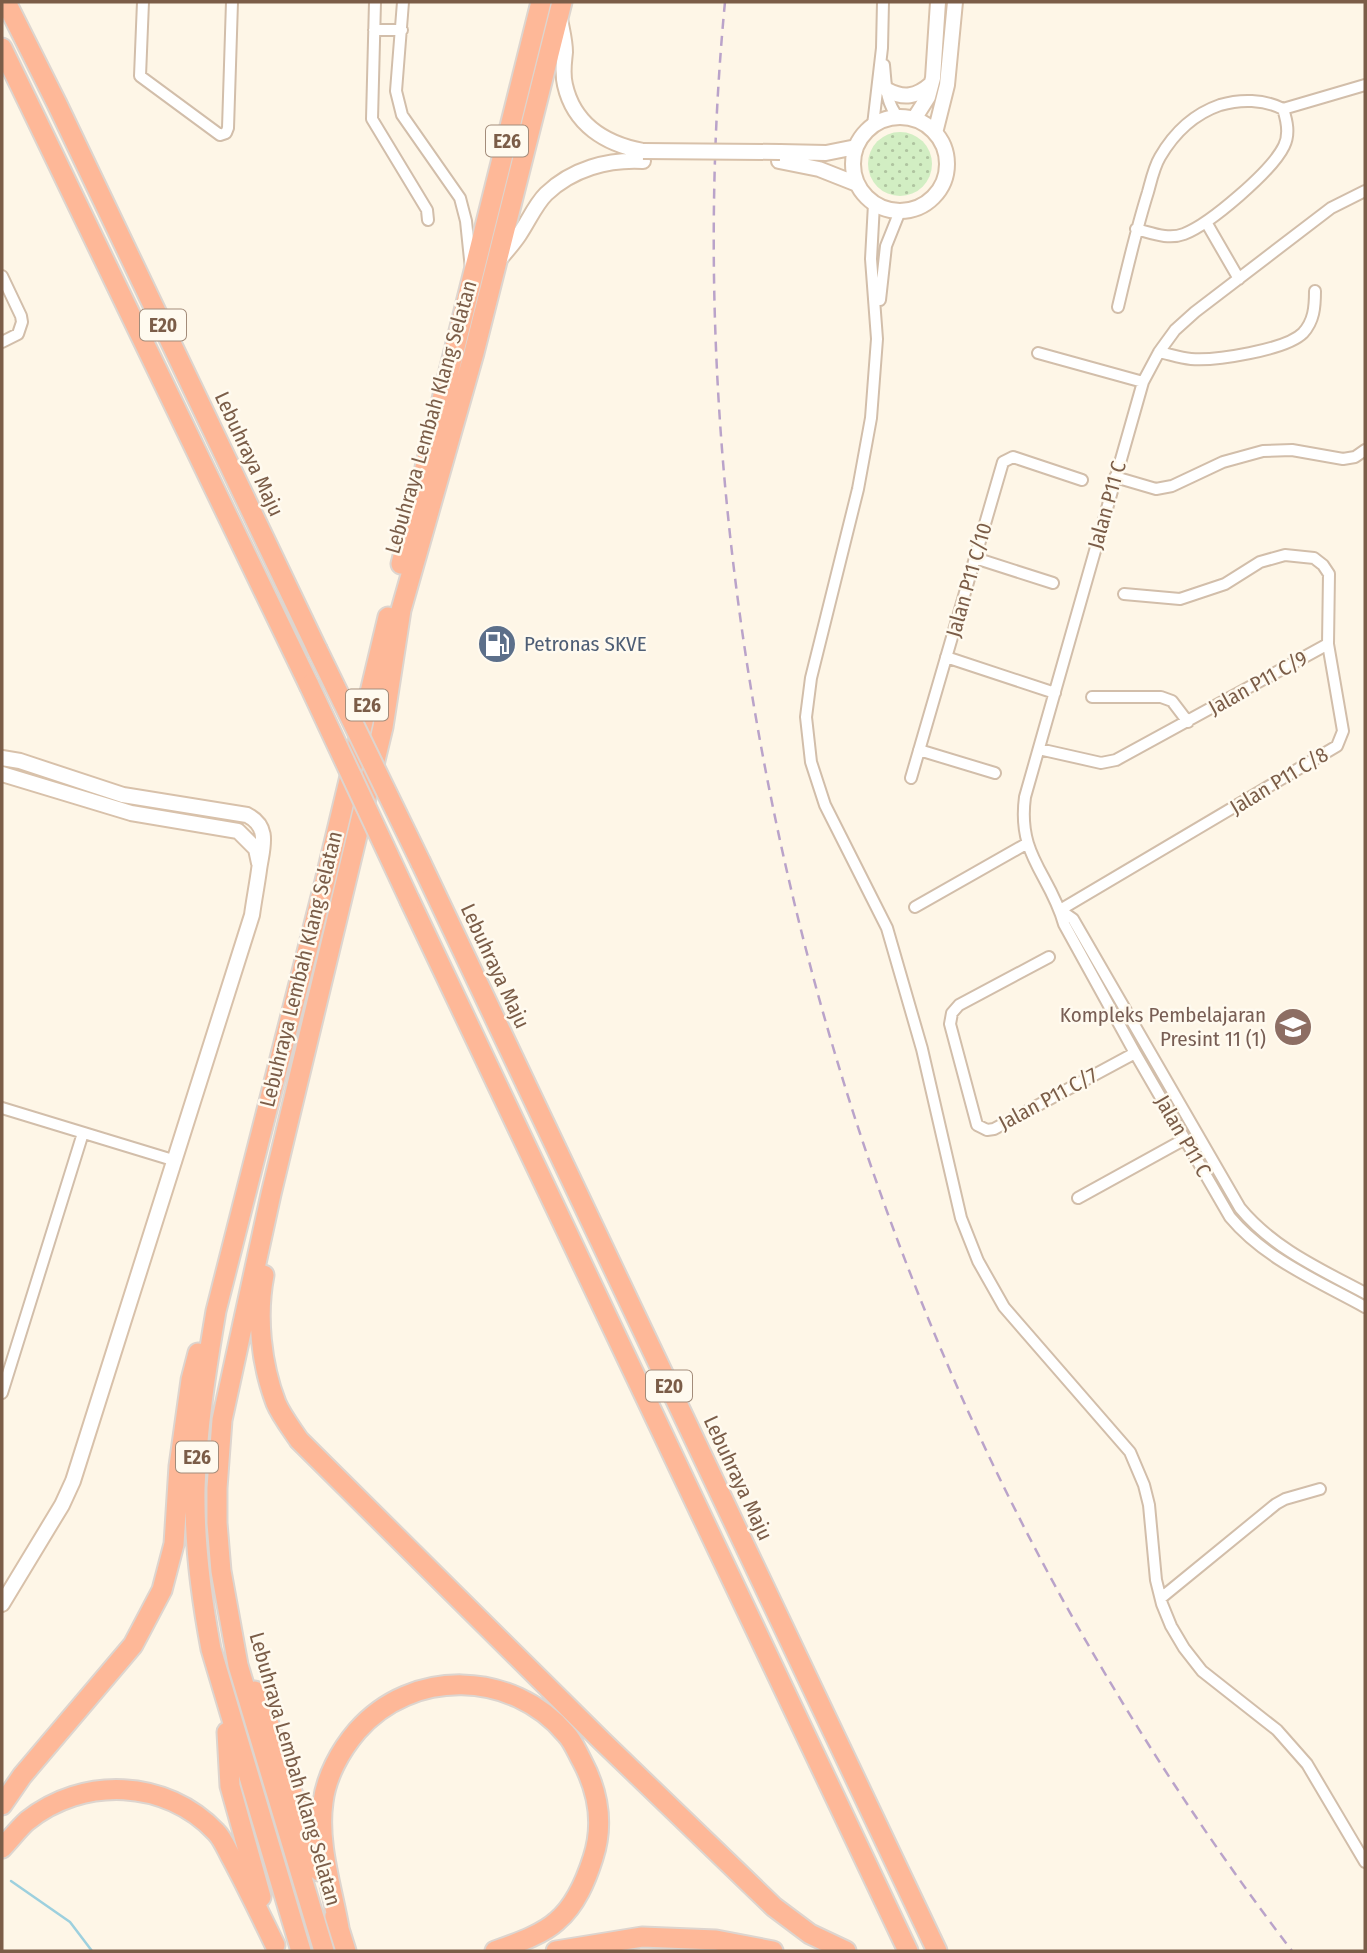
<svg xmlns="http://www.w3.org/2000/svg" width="1367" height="1953" viewBox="0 0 1367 1953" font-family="'Fira Sans Condensed',sans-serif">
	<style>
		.grass { fill: url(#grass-dots) }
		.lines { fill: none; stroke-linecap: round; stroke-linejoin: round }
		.stream { stroke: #9dd0de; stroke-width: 2.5 }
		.street-casing { stroke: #d2beaa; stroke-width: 14 }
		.secondary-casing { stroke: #d8c1aa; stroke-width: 18 }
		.highway-casing { stroke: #ddd5cf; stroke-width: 23 }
		.street { stroke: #fff; stroke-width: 10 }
		.secondary { stroke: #fff; stroke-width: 14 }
		.highway { stroke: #feb898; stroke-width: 19 }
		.rail { stroke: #baa3ca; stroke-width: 2.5; stroke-dasharray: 10 7; stroke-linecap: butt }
		.secondary-bridge-casing { stroke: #d8c1aa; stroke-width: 18; stroke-linecap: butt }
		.highway-bridge-casing { stroke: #ddd5cf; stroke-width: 23; stroke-linecap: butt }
		.secondary-bridge { stroke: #fff; stroke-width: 14 }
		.highway-bridge { stroke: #feb898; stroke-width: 19 }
		.labels { text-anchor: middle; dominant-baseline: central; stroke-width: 5; stroke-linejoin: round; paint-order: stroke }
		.shield { fill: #fffaef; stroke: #a38c7a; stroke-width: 2 }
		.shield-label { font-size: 19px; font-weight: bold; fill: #7b5d48 }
		.street-label { font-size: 21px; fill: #7b5d48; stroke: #fffaef }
		.service-label { font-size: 21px; fill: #4e5e75; stroke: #fffaef; text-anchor: start }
		.education-label { font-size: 21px; fill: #785e54; stroke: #fffaef; text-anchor: end }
	</style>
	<defs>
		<pattern id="grass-dots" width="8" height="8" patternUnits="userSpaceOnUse" patternTransform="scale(1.75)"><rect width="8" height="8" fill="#d2eec3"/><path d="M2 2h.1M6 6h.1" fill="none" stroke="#afc4a0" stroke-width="1.8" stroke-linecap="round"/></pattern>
	</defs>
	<rect width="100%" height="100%" fill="#fef6e7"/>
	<path class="grass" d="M868 164a32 32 0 1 1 64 0a32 32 0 1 1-64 0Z"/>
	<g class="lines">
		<path class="stream" d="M 11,1881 L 70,1922 L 92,1951"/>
		<defs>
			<path id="street" d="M 143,2 L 140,76 L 220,135 L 226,133 L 228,128 L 232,2
				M 375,2 L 372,119 L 427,210 L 428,220
				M 403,2 L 396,91 L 402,115 L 460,198 L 466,221 L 471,269
				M 374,30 L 402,30
				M 884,65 C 886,84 885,101 898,117
				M 1283,109 L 1365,85
				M 873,125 L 882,48 L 883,2
				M 1365,191 L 1331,208 L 1195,312 L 1175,330 L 1159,352 L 1143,382 L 1025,797 C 1017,856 1050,874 1064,924 L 1135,1053 L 1230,1217 C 1265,1259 1318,1281 1365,1307
				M 874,204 L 871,259 L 877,339 L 871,418 L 858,489 L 811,678 L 806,717 L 811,762 L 825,805 L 887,928 L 922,1049 L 961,1218 L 978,1261 L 1004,1307 L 1130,1452 L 1144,1485 L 1149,1505 L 1156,1580 L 1162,1604 L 1171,1626 L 1184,1648 L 1202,1671 L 1277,1730 L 1307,1764 L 1365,1862
				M 1206,222 L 1239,279
				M 2,276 L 21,316 L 22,322 L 18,334 L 2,342
				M 880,300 L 886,246 L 900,211
				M 1118,307 C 1127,269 1136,230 1148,192 C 1151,181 1154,167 1160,157 C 1174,133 1194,114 1220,105 C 1240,99 1264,99 1283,109 C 1287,121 1290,134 1284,146 C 1272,171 1210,224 1184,234 C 1168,240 1152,233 1136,229
				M 1159,352 C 1169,354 1180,358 1191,359 C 1215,361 1286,350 1303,333 C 1314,321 1315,307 1315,291
				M 1038,353 L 1143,382
				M 1115,477 L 1156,489 L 1172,486 L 1223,462 L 1263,451 L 1292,450 L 1343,459 L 1355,457 L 1365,450
				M 975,558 L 1053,583
				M 946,657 L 1055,693
				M 1092,697 L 1161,697 L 1172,701 L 1188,722
				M 1039,749 L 1101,763 L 1116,760 L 1328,644
				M 919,750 L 995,773
				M 911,778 L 1003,462 L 1013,457 L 1082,480
				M 915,907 L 1026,844
				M 1060,910 L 1337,746 L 1343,731 L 1328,644 L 1329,574 L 1323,565 L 1314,558 L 1285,555 L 1260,562 L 1225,584 L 1180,599 L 1124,594
				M 1060,910 L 1073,919 L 1240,1208 C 1273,1248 1320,1269 1365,1293
				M 1049,957 L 959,1005 L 952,1013 L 950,1024 L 977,1125 L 987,1130 L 994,1129 L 1135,1053
				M 2,1108 L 176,1161
				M 1078,1198 L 1185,1139
				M 2,1393 L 83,1133
				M 1161,1598 L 1276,1504 L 1285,1499 L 1320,1489"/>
			<path id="secondary" d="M 560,19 C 562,30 565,41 565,52 C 564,63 562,73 565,85 C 574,125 606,144 643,151
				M 887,90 C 904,99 916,97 931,84
				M853 164a47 47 0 1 1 94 0a47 47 0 1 1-94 0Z
				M 914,119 L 928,97 L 933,78 L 938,2
				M 935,133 L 947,85 L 955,2
				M 780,152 L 826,153 L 856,147
				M 779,161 L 819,169 L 857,184
				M 498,261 C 505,253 513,244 519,235 C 528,222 535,205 546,194 C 572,169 608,159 643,161
				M 2,758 L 20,761 L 123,795 L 247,815 C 271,827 262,848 259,870 C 257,885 254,900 252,915 L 73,1481 L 62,1505 L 2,1604
				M 2,774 L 131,813 L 238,831 L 256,849 L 259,863"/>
			<path id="highway" d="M 6,2 L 57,104 L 317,649
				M 2,48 L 309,685
				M 401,564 L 541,2
				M 421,863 L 937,1951
				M 410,901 L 908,1951
				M 264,1275 C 256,1316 261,1364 276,1403 C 281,1415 291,1428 299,1440 L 602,1741 L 774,1907 L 810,1934 L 846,1951
				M 255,1691 L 260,1698 L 319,1871
				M 227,1732 L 230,1786 L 261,1897
				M 2,1805 L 22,1776 L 133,1645 L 162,1590 L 174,1544 L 179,1466 L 191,1380 L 198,1353
				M 2,1848 C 10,1840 18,1829 27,1821 C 83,1776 166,1779 216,1832 C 223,1839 227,1850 232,1859 C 247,1887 261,1916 275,1945
				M 335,1916 L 346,1951
				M 339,1928 C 332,1888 317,1843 323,1802 C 326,1777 340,1751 357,1731 C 412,1668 512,1670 566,1734 C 573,1741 577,1752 582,1761 C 598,1791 604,1824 593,1858 C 586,1880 576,1905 557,1921 C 542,1935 514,1944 495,1951
				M 301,1951 L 211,1649 C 201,1596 194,1542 195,1488 C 197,1428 206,1370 216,1311 L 325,881 L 388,617
				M 324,1951 L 238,1665 L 221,1571 L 217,1523 L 217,1488 L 222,1420 L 271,1194 L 383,727 L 401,610 L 474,353 L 562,2
				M 556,1951 L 642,1937 L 716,1940 L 773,1951"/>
		</defs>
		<use href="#street" class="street-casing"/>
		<use href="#secondary" class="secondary-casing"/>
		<use href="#highway" class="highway-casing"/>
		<use href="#street" class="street"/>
		<use href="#secondary" class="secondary"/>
		<use href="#highway" class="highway"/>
		<path class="rail" d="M 725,2 C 681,457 768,949 949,1368 C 1038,1575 1156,1772 1292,1951"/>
		<defs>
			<path id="secondary-bridge" d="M 643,151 L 780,152"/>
			<path id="highway-bridge" d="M 317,649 L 421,863
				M 309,685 L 410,901"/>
		</defs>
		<use href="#secondary-bridge" class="secondary-bridge-casing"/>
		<use href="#highway-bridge" class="highway-bridge-casing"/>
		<use href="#secondary-bridge" class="secondary-bridge"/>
		<use href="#highway-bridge" class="highway-bridge"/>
	</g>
	<defs>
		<symbol id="fuel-disc" viewBox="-11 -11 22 22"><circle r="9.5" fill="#5c6f8a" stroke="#fffaef"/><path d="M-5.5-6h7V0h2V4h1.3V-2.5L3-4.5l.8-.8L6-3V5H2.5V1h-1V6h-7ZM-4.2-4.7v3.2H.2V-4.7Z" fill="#fff"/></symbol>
		<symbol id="school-disc" viewBox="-11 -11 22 22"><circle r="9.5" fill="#8d6e63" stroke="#fffaef"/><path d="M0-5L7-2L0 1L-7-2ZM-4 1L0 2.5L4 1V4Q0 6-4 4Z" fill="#fff"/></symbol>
	</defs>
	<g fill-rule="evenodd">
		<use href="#fuel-disc" x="475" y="622" width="44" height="44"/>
		<use href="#school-disc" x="1271" y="1005" width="44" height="44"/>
	</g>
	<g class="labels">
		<g class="shield">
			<rect x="486" y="125.5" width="42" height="31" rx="5"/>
			<rect x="140" y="309.5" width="46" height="31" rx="5"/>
			<rect x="346" y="689.5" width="42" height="31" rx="5"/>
			<rect x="646" y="1370.5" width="46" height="31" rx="5"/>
			<rect x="176" y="1441.5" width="42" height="31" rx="5"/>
		</g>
		<g class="shield-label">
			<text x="507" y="141">E26</text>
			<text x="163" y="325">E20</text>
			<text x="367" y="705">E26</text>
			<text x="669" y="1386">E20</text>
			<text x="197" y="1457">E26</text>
		</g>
		<g class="street-label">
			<text transform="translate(431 417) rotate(-74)">Lebuhraya Lembah Klang Selatan</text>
			<text transform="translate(249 454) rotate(65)">Lebuhraya Maju</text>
			<text transform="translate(1107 505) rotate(-74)">Jalan P11 C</text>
			<text transform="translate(969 580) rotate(-74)">Jalan P11 C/10</text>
			<text transform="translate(1258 683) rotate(-29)">Jalan P11 C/9</text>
			<text transform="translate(1279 781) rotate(-31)">Jalan P11 C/8</text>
			<text transform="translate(495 966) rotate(65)">Lebuhraya Maju</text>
			<text transform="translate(301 969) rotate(-76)">Lebuhraya Lembah Klang Selatan</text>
			<text transform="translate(1048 1099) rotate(-28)">Jalan P11 C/7</text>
			<text transform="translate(1183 1136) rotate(60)">Jalan P11 C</text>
			<text transform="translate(738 1478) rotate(65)">Lebuhraya Maju</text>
			<text transform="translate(295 1769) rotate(74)">Lebuhraya Lembah Klang Selatan</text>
		</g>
		<g class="service-label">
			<text x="524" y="644">Petronas SKVE</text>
		</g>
		<g class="education-label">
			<text x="1266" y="1015">Kompleks Pembelajaran<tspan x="1266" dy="24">Presint 11 (1)</tspan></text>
		</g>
	</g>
	<rect width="1367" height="1953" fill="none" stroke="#7b5d48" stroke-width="7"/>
</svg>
